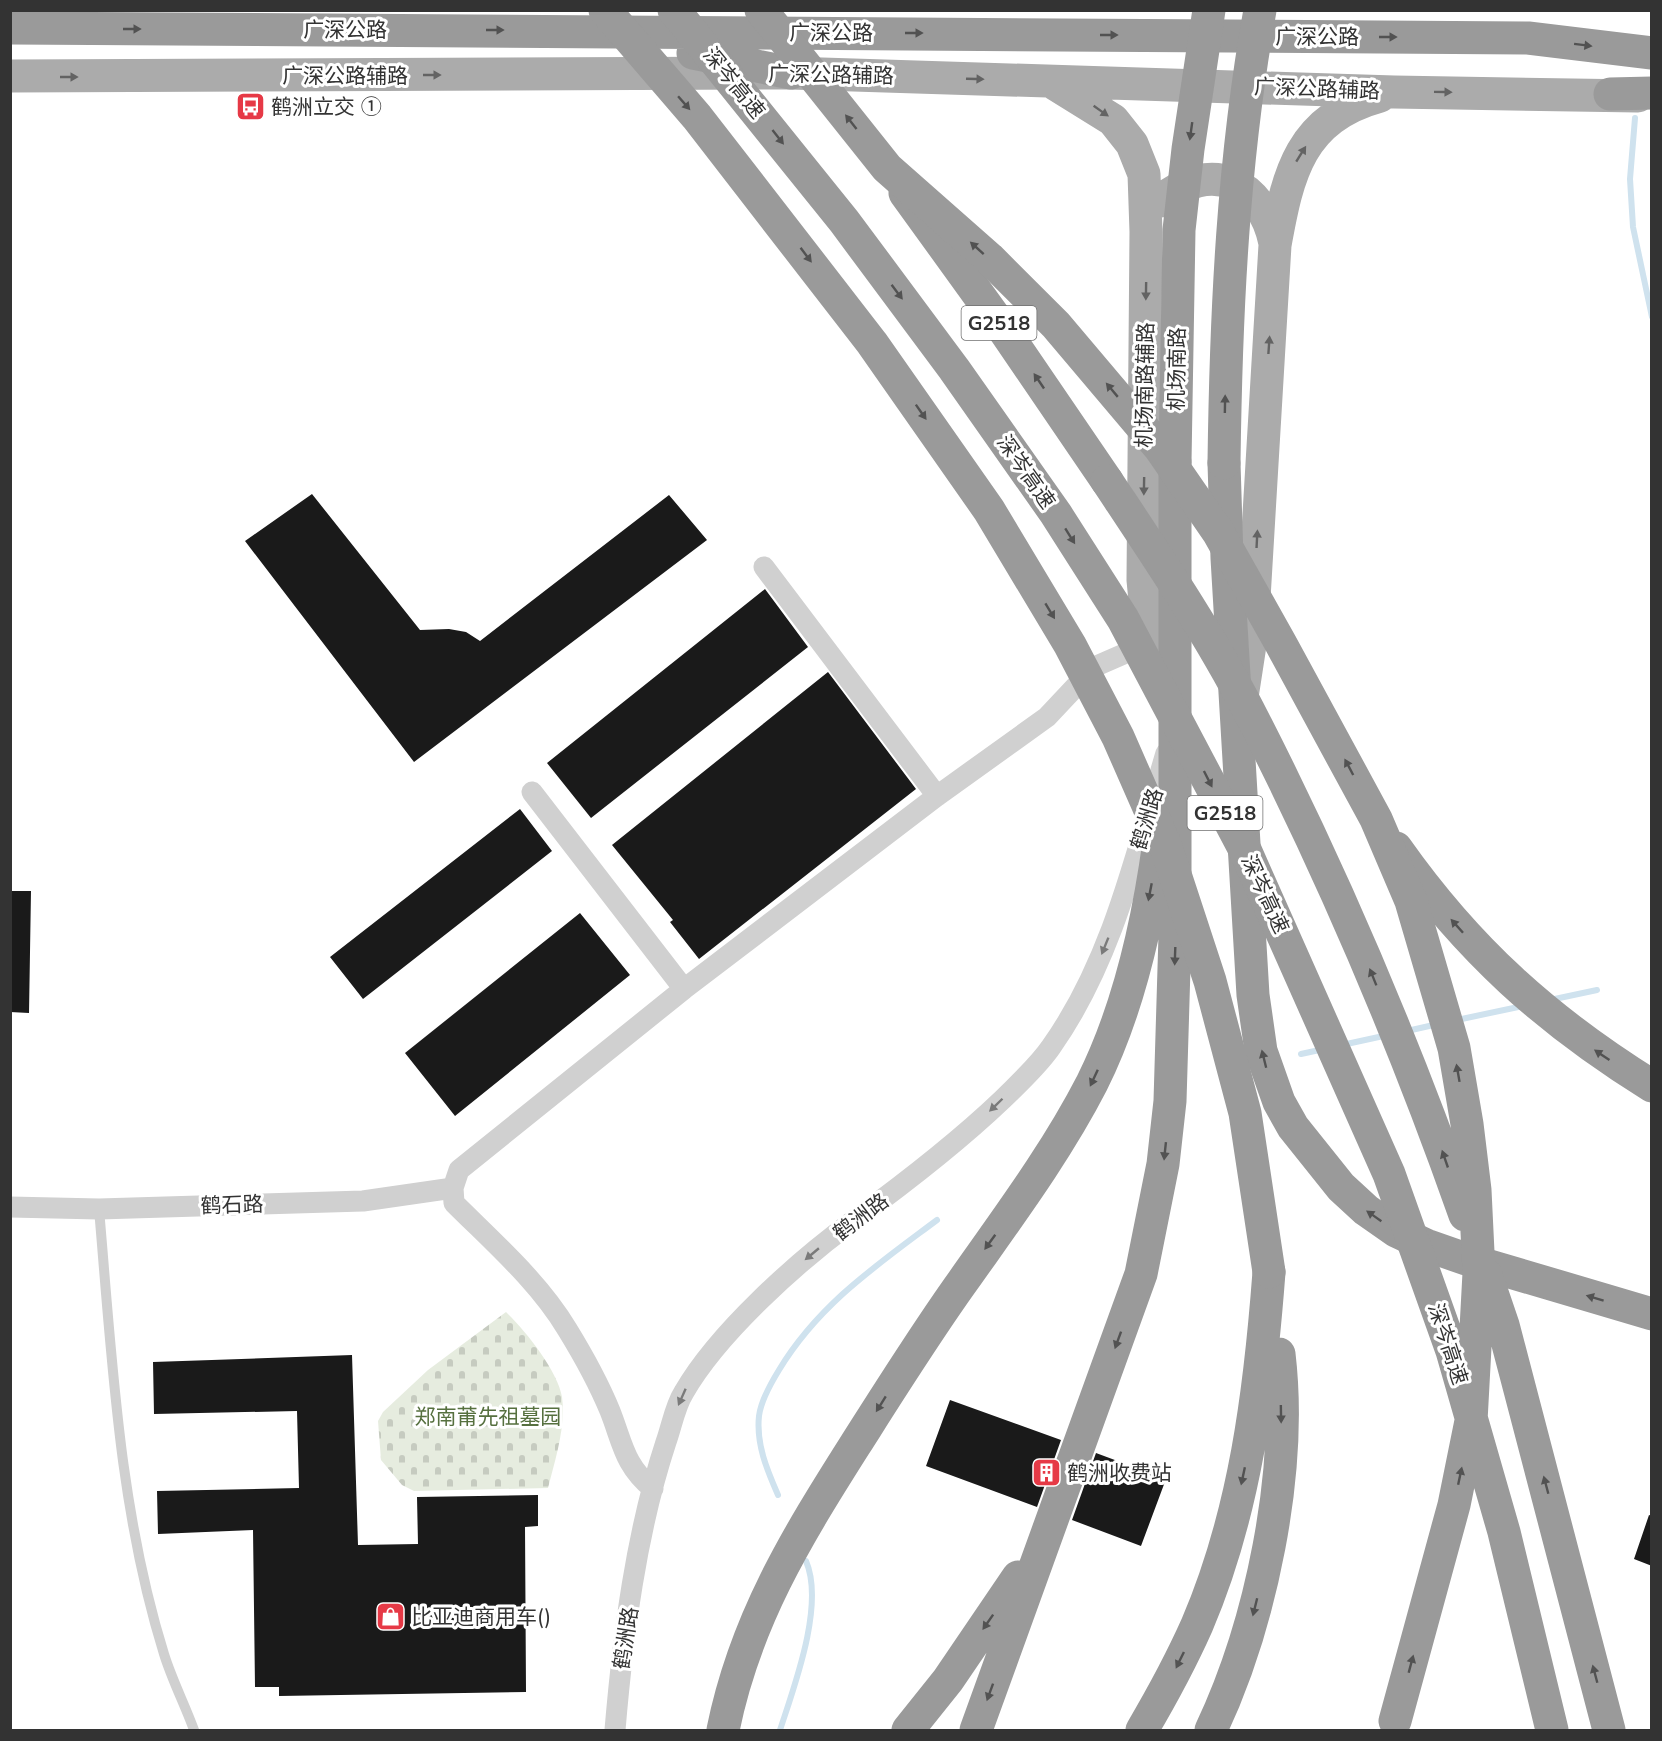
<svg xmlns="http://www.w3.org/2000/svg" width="1662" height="1741" viewBox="0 0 1662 1741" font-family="'Nunito Sans','Noto Sans SC',sans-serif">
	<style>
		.cemetery { fill: url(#cemetery-stones) }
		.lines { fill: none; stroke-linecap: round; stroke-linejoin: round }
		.stream { stroke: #cfe2ee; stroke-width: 6 }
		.building { fill: #1a1a1a }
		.lane { stroke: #d0d0d0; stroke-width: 10 }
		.street { stroke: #d0d0d0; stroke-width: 21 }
		.primary { stroke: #ababab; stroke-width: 33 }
		.highway { stroke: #9a9a9a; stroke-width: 33 }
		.highway-bridge { stroke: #9a9a9a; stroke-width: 33 }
		.oneway { fill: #525252 }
		.oneway2 { fill: #636363 }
		.oneway3 { fill: #7a7a7a }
		.labels { text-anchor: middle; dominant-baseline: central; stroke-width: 6; stroke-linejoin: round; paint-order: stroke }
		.shield { fill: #fff; stroke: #707070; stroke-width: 1.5 }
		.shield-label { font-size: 20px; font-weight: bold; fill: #333 }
		.street-label { font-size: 21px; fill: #333; stroke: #fff }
		.poi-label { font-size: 21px; fill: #333; stroke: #fff; text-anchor: start }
		.park-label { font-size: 21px; fill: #56703f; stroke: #fff }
	</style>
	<defs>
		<pattern id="cemetery-stones" width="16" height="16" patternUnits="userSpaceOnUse" patternTransform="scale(1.5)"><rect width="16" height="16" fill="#e6ecdf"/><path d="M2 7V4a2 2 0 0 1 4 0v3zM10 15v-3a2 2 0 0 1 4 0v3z" fill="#c6cbc0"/></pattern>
	</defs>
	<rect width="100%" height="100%" fill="#fff"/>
	<path class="cemetery" d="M 506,1312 C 525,1330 558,1371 562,1397 C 566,1427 555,1460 548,1488 L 414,1491 L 402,1485 L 381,1460 L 378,1421 L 383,1412 L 428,1370 Z"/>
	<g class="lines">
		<path class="stream" d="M 1635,118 L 1630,179 L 1633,227 L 1652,317
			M 1550,1000 L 1597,990
			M 1457,1020 L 1523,1006
			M 1407,1031 L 1438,1024
			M 1342,1045 L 1388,1035
			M 1301,1054 L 1324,1049
			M 778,1495 C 767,1470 756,1444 759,1416 C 761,1400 771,1383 779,1370 C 819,1304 877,1265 937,1220
			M 780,1730 C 794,1687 825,1605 806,1561"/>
	</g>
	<path class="building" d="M 312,494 L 420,630 L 449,629 L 466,632 L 480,641 L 669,495 L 707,540 L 414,762 L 245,541 Z
		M 765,589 L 808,647 L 591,818 L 547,763 Z
		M 828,672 L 916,789 L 699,959 L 670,922 L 673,920 L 612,845 Z
		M 520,809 L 552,851 L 363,999 L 330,957 Z
		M 10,891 L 31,891 L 29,1013 L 10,1012 Z
		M 580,913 L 630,975 L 455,1116 L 405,1053 Z
		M 352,1355 L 358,1545 L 418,1544 L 417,1497 L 538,1495 L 538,1526 L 525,1527 L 526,1692 L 279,1696 L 279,1687 L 255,1687 L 253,1530 L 158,1534 L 157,1491 L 299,1488 L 297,1411 L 154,1414 L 153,1362 Z
		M 950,1400 L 1061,1440 L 1037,1507 L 926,1466 Z
		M 1096,1453 L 1166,1479 L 1141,1546 L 1072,1520 Z
		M 1649,1515 L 1652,1516 L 1652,1566 L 1634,1559 Z"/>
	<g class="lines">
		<path class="lane" d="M 99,1209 C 112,1358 119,1510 164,1654 C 172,1680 185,1705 194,1730"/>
		<path class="street" d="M 764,567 L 937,796
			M 532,792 L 684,989
			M 10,1207 L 99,1209 L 363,1201 L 453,1188
			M 653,1489 C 624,1465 623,1444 610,1411 C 598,1382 583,1355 567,1329 C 538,1281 494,1243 454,1203 L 453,1188 L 459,1170 L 684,989 L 937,796 L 1047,717 L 1094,667 L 1149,643
			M 615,1730 C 623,1635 636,1533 666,1442 C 672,1425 675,1406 684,1392 C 718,1333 797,1262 853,1221 C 905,1183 956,1144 1003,1099 C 1019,1083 1038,1066 1051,1047 C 1112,961 1136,854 1166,753"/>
		<path class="primary" d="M 10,76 L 791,73 L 1394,92 L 1638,96
			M 1055,84 L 1113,120 L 1132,144 L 1144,174 L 1146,232 L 1143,580 L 1149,642 L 1159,676
			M 1161,201 C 1211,158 1262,182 1275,243
			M 1242,697 L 1252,632 L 1275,245 C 1288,173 1300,118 1380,96"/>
		<path class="highway" d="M 10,28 L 1528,38 L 1652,53
			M 693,53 L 791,73
			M 1610,94 L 1652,93
			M 905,193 L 1004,330 L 1107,481
			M 1224,463 L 1227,558 L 1253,995 L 1261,1051 L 1279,1102 L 1293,1127 L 1341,1187 L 1366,1210 L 1396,1231 L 1426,1245 L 1466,1259 L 1652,1314
			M 1396,848 C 1468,950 1546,1020 1652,1086
			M 723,1730 C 745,1621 796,1538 855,1445 C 890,1390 925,1334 963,1281 C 1008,1217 1056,1153 1092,1083 C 1129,1009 1148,923 1159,842
			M 908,1730 L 948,1680 L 1018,1577
			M 976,1730 L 1141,1274 L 1163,1164 L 1170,1101 L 1175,935 L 1175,462
			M 1142,1730 C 1162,1696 1181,1661 1197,1625 C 1245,1513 1260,1392 1269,1272
			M 1211,1730 C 1261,1624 1293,1472 1279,1354"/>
		<path class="highway-bridge" d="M 605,10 L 697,117 L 872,343 L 989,510 L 1070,645 L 1118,737 L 1165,844 L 1210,981 L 1245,1113 L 1269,1272
			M 674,10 L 844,221 L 954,369 L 1056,514 L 1123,619 L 1246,852 L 1389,1174 L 1452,1351 L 1504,1532 L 1552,1730
			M 761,10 L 887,168 L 989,258 L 1056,325 L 1160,448 L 1218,532 L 1281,644 L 1376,819 L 1411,901 L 1454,1048 L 1467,1124 L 1475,1190 L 1479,1273 L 1471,1421 L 1454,1505 L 1395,1721
			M 1175,462 L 1179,230 L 1188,149 L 1209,10
			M 1224,463 C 1226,311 1233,160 1260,10
			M 1107,481 C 1156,555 1207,630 1248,709 C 1332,872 1404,1042 1465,1215
			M 1486,1275 L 1503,1325 L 1609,1730"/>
	</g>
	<defs><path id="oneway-solid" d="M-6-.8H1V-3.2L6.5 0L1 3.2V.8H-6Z" transform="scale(1.5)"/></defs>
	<g class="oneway">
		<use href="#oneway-solid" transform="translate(132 29)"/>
		<use href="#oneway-solid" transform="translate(495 30)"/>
		<use href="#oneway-solid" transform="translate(914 33)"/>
		<use href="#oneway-solid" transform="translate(1109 35)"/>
		<use href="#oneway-solid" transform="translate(1388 37)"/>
		<use href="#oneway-solid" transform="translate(1583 45) rotate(7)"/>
		<use href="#oneway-solid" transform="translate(684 103) rotate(49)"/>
		<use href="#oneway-solid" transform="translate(851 122) rotate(-128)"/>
		<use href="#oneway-solid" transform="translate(1191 131) rotate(98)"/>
		<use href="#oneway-solid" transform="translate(778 137) rotate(52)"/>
		<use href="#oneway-solid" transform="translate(977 248) rotate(-138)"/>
		<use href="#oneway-solid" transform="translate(806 255) rotate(53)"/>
		<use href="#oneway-solid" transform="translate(897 292) rotate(53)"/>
		<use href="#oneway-solid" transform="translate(1039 381) rotate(-124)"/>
		<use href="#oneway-solid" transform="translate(1112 390) rotate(-130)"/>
		<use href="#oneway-solid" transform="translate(1225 404) rotate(-89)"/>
		<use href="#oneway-solid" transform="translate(921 412) rotate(55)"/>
		<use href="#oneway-solid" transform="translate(1070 536) rotate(58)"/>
		<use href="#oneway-solid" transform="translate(1050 611) rotate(59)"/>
		<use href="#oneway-solid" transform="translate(1349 767) rotate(-118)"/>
		<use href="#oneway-solid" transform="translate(1208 779) rotate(63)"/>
		<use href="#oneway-solid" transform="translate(1150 892) rotate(101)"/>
		<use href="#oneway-solid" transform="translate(1457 926) rotate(-132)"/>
		<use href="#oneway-solid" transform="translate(1175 956) rotate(92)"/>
		<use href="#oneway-solid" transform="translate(1373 977) rotate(-112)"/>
		<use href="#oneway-solid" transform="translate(1602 1055) rotate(-146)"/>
		<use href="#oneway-solid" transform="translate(1264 1059) rotate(-104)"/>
		<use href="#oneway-solid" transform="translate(1458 1073) rotate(-100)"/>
		<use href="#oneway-solid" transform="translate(1094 1078) rotate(115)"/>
		<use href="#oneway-solid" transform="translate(1165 1151) rotate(96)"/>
		<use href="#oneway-solid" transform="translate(1445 1159) rotate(-109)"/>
		<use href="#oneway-solid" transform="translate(1374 1216) rotate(-145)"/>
		<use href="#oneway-solid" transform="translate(990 1242) rotate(126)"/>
		<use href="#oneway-solid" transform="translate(1595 1298) rotate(-163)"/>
		<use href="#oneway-solid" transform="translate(1118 1340) rotate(110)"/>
		<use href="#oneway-solid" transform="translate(881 1404) rotate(122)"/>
		<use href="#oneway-solid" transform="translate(1281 1414) rotate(89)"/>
		<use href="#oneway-solid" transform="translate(1243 1476) rotate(102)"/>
		<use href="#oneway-solid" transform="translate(1460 1476) rotate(-78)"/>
		<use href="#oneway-solid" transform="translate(1546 1485) rotate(-105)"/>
		<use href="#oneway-solid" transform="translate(1255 1607) rotate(104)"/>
		<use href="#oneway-solid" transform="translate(988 1622) rotate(125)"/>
		<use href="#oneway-solid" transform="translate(1180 1660) rotate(116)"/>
		<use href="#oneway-solid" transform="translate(1411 1664) rotate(-75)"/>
		<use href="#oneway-solid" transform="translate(1595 1674) rotate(-105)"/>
		<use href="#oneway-solid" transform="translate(990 1692) rotate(110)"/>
	</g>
	<g class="oneway2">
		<use href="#oneway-solid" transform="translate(432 75)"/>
		<use href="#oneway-solid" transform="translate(69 77)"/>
		<use href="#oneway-solid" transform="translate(975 79) rotate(2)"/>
		<use href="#oneway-solid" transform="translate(1443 92) rotate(1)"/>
		<use href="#oneway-solid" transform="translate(1101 111) rotate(35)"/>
		<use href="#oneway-solid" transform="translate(1301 154) rotate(-58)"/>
		<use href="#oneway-solid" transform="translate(1146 291) rotate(91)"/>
		<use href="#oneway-solid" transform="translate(1269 345) rotate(-86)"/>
		<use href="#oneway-solid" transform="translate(1144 486) rotate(91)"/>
		<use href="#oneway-solid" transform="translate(1257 539) rotate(-87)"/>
	</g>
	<g class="oneway3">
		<use href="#oneway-solid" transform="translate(1105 946) rotate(112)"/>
		<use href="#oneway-solid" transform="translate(996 1105) rotate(136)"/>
		<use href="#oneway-solid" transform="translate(812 1254) rotate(140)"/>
		<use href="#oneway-solid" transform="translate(682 1397) rotate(114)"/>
	</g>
	<defs>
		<symbol id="bus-square" viewBox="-11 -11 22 22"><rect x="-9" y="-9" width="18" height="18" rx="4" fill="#e63946" stroke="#fff"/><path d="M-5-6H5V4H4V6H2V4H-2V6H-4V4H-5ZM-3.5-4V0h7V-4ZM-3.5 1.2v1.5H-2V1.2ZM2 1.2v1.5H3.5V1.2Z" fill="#fff"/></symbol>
		<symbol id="building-square" viewBox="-11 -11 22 22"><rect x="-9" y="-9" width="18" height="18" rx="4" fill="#e63946" stroke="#fff"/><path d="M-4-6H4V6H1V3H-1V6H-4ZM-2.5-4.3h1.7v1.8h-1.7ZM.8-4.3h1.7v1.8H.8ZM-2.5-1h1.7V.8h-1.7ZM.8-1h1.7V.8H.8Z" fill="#fff"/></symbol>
		<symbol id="shop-square" viewBox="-11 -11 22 22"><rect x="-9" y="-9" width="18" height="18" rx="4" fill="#e63946" stroke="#fff"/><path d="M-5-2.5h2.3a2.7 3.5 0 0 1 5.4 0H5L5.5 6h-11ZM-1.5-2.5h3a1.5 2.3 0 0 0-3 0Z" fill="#fff"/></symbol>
	</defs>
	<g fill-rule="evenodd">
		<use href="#bus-square" x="234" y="90" width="33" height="33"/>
		<use href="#building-square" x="1030" y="1456" width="33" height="33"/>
		<use href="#shop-square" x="374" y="1600" width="33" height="33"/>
	</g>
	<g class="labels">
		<g class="shield">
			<rect x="961.5" y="306" width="75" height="34" rx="4.5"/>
			<rect x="1187.5" y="796" width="75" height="34" rx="4.5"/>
		</g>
		<g class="shield-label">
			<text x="999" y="323">G2518</text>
			<text x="1225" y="813">G2518</text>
		</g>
		<g class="street-label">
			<text x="345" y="30">广深公路</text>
			<text x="831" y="33">广深公路</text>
			<text x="1317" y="37">广深公路</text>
			<text transform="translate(831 75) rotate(1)">广深公路辅路</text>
			<text x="345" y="76">广深公路辅路</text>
			<text transform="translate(734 83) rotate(51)">深岑高速</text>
			<text transform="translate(1317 89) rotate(2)">广深公路辅路</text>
			<text transform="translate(1177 369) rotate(-89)">机场南路</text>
			<text transform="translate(1145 385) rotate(-89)">机场南路辅路</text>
			<text transform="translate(1026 472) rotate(55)">深岑高速</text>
			<text transform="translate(1147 819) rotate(-73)">鹤洲路</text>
			<text transform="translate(1265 894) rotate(65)">深岑高速</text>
			<text transform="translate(232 1205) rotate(-2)">鹤石路</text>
			<text transform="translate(861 1217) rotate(-37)">鹤洲路</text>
			<text transform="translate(1448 1344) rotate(72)">深岑高速</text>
			<text transform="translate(626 1638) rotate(-81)">鹤洲路</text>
		</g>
		<g class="poi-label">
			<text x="271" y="107">鹤洲立交 ①</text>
			<text x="1067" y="1473">鹤洲收费站</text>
			<text x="411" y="1617">比亚迪商用车()</text>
		</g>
		<g class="park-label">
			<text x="488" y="1417">郑南莆先祖墓园</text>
		</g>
	</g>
	<rect width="1662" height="1741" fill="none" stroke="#333333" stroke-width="24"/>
</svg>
